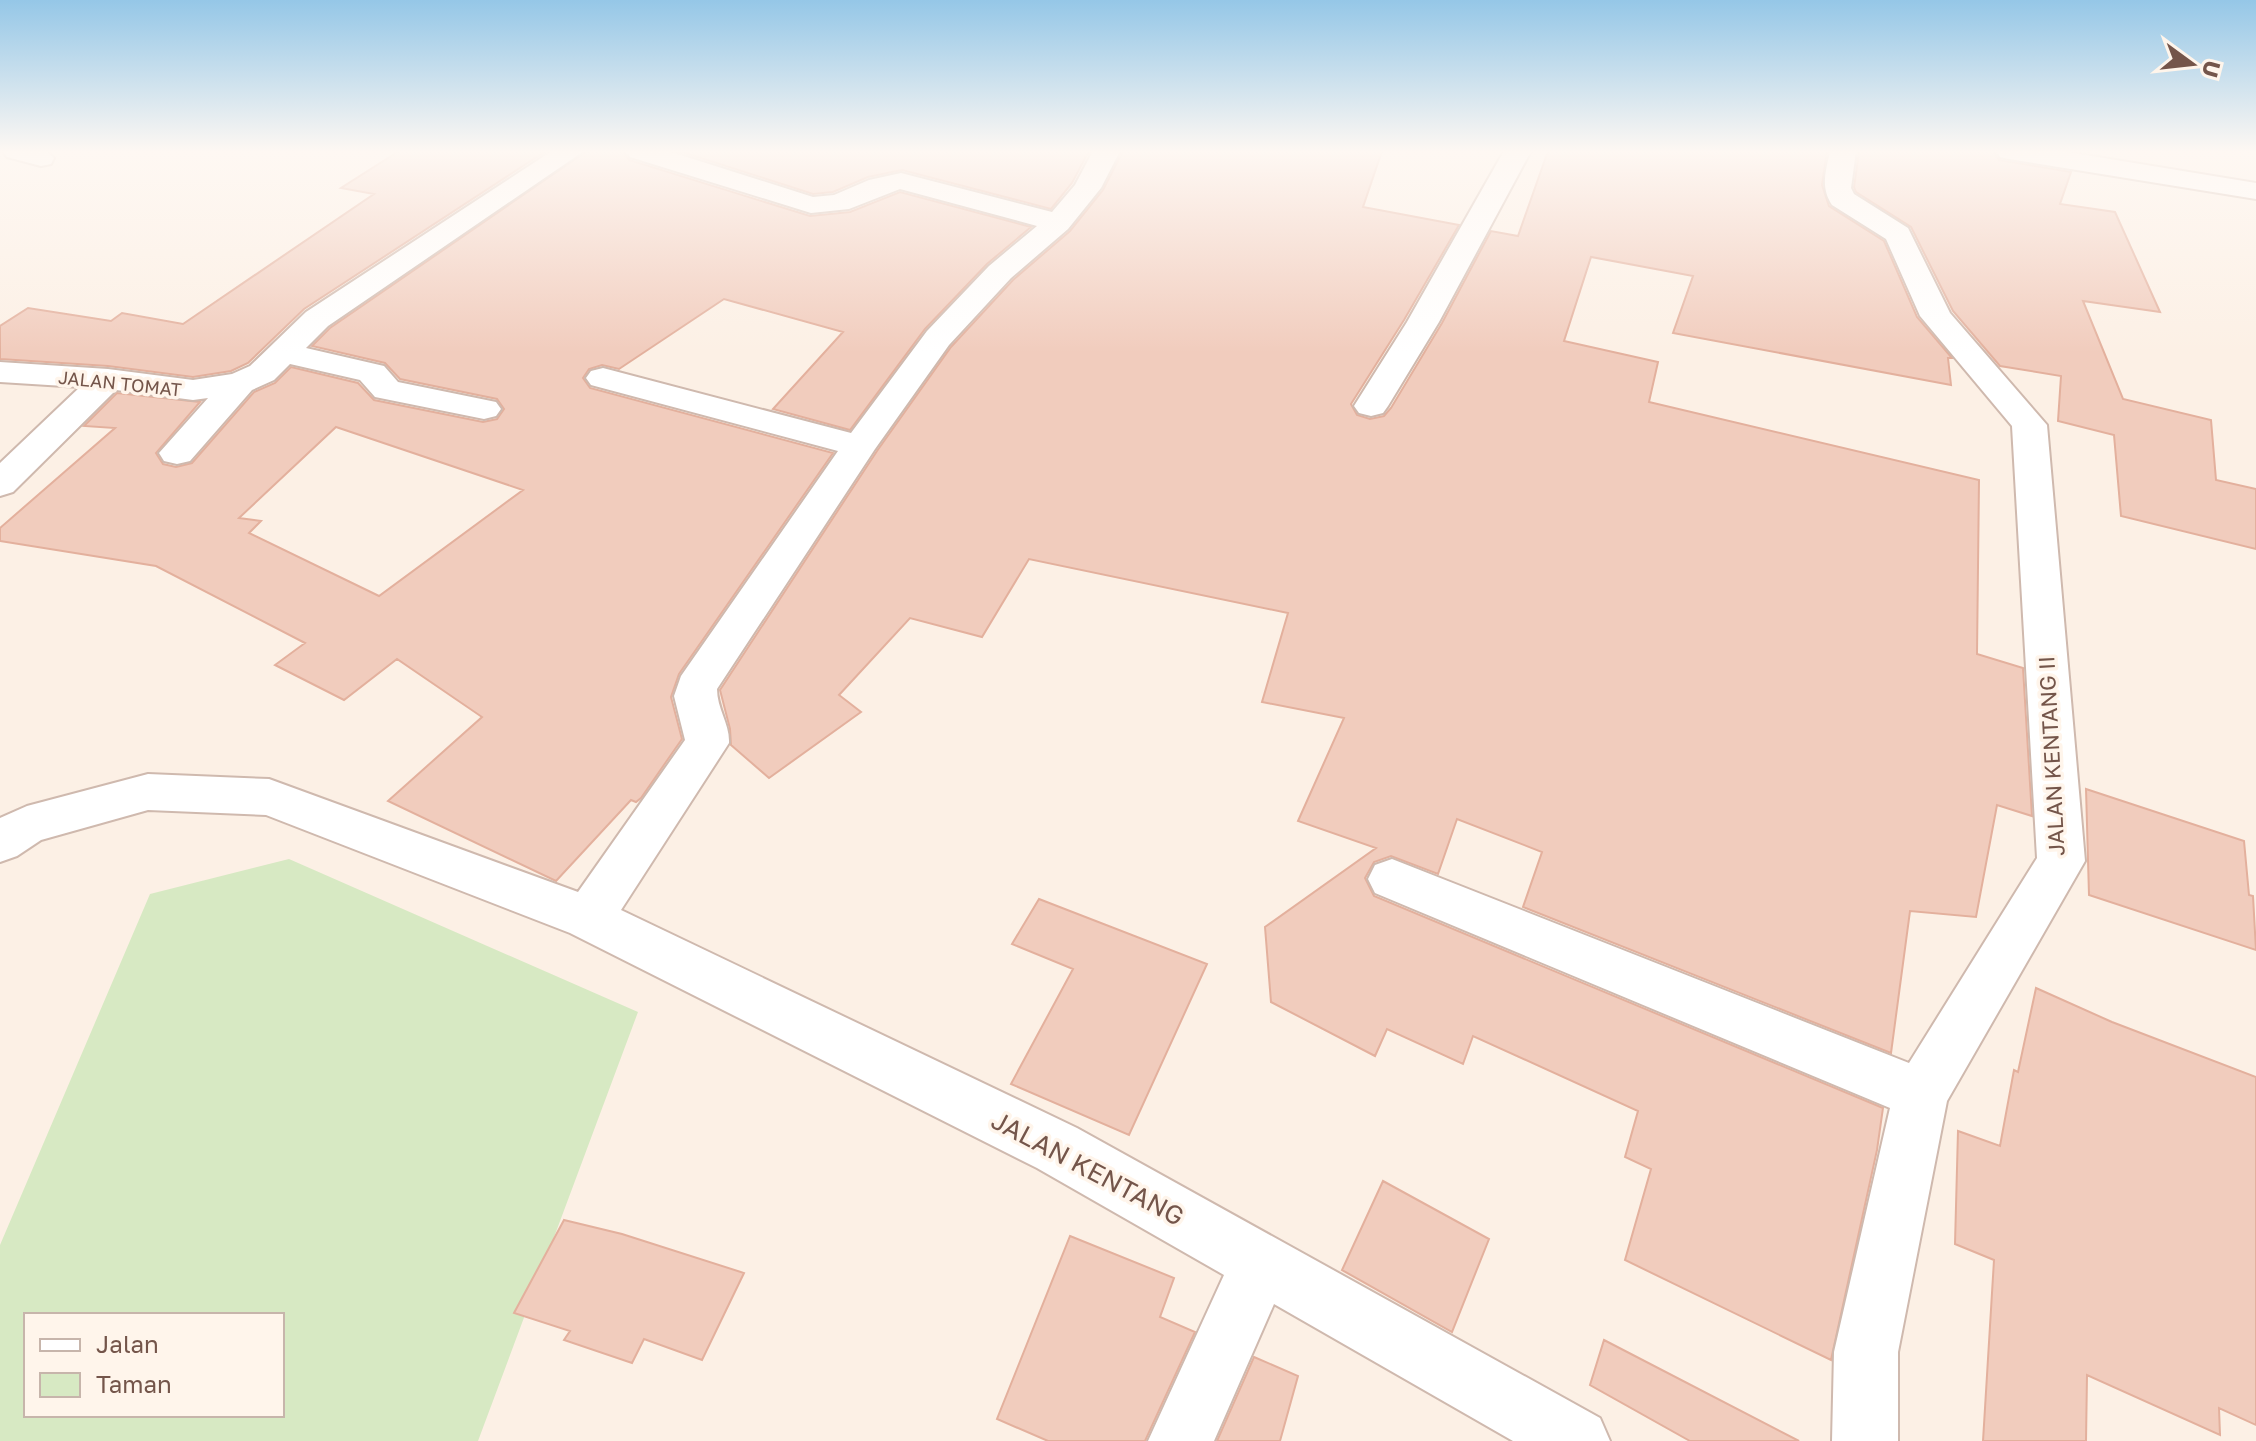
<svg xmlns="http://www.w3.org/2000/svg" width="2256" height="1441" viewBox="0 0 2256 1441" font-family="'Golos Text',sans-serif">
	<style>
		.green { fill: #d7e9c3; fill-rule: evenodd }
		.building { fill: #f1ccbd; stroke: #e3b09d; stroke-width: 2; fill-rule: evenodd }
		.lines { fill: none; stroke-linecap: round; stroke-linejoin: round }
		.minor-casing { stroke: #cfb9ae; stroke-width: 4 }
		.minor { fill: #fff; fill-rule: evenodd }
		.labels { text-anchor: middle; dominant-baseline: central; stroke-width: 7; stroke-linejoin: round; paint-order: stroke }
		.far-street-label { font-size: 18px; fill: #74554a; stroke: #fff5eb }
		.street-label { font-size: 22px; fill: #74554a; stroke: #fff5eb }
		.near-street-label { font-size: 26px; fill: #74554a; stroke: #fff5eb }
	</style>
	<rect width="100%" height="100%" fill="#fcf0e5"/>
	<path class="green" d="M 289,859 L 638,1012 L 478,1441 L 0,1441 L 0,1245 L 150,894 ZM 26,1315 L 282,1315 L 282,1415 L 26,1415 Z"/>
	<path class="building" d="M 399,151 L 546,151 L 304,309 L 248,363 L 231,371 L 193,377 L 108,366 L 0,359 L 0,326 L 28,308 L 111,321 L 122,313 L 183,324 L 374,194 L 341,188 Z
		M 587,151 L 623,151 L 629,160 L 810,216 L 850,212 L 900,192 L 1031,227 L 987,264 L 925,329 L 850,430 L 773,409 L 843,332 L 724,299 L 619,369 L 602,365 L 589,369 L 583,378 L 590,388 L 833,453 L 679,674 L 671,697 L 682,739 L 641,798 L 636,802 L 631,800 L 556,881 L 388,801 L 482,717 L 397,659 L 344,700 L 275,665 L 305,643 L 156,566 L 0,541 L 0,528 L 115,428 L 84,426 L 117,393 L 200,402 L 156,453 L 163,464 L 176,467 L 192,463 L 254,392 L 275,383 L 291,367 L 358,383 L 374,400 L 483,422 L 497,419 L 504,409 L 497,399 L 400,379 L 385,363 L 312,346 L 330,328 ZM 336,427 L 523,490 L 379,596 L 249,533 L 261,521 L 239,518 Z
		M 679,151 L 1089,151 L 1072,183 L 1051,209 L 902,170 L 868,177 L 833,192 L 813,194 Z
		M 1123,151 L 1382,151 L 1363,207 L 1459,225 L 1404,320 L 1351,404 L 1357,415 L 1370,419 L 1384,416 L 1391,408 L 1442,323 L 1491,231 L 1518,236 L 1548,151 L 1827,151 L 1822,185 L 1829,206 L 1884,241 L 1917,317 L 1952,358 L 1948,358 L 1951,385 L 1673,333 L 1693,276 L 1591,257 L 1564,341 L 1658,362 L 1649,402 L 1979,480 L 1977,654 L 2023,668 L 2032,816 L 1997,805 L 1976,917 L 1910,911 L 1891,1053 L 1523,907 L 1542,852 L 1457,819 L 1438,874 L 1391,856 L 1374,862 L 1365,878 L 1374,896 L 1883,1108 L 1877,1150 L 1831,1360 L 1625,1260 L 1651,1169 L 1625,1157 L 1638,1111 L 1473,1036 L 1463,1064 L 1387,1029 L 1375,1056 L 1271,1002 L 1265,927 L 1376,848 L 1298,821 L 1344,718 L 1262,702 L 1288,613 L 1029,559 L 982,637 L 910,618 L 839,695 L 861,712 L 769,778 L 731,745 L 730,729 L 720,690 L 877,451 L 951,347 L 1013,280 L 1070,231 L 1103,190 Z
		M 1859,151 L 1993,151 L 1999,160 L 2071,172 L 2060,204 L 2115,212 L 2160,312 L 2083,301 L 2123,399 L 2211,420 L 2216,480 L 2256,489 L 2256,549 L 2121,516 L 2114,435 L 2058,421 L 2061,376 L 2000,366 L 1953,311 L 1911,227 L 1856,192 L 1854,187 Z
		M 2086,789 L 2244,841 L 2249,895 L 2253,896 L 2256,950 L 2089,895 Z
		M 1039,899 L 1207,964 L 1129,1135 L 1011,1084 L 1073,969 L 1012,944 Z
		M 2036,988 L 2112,1022 L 2256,1077 L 2256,1425 L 2219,1408 L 2220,1435 L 2087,1375 L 2086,1441 L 1983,1441 L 1994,1260 L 1955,1244 L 1958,1131 L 2000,1146 L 2014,1070 L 2018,1072 Z
		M 1383,1181 L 1489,1239 L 1452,1332 L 1342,1270 Z
		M 564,1220 L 622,1234 L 744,1273 L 702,1360 L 644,1339 L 632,1363 L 564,1340 L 570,1331 L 514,1313 Z
		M 1070,1236 L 1174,1278 L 1160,1317 L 1195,1332 L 1145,1441 L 1048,1441 L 997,1419 Z
		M 1604,1340 L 1799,1441 L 1690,1441 L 1590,1385 Z
		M 1254,1357 L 1298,1376 L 1280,1441 L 1217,1441 Z"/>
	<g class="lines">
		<defs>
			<path id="minor" d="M 3,151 L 47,151 L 54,158 L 51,164 L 41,166 L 7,157 Z
				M 552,151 L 584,151 L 328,326 L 306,348 L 384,366 L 398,382 L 496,402 L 501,409 L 496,416 L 484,419 L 375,397 L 360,380 L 290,364 L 274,380 L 252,390 L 190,461 L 177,464 L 164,461 L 159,453 L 208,398 L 193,400 L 116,390 L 13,492 L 0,496 L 0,463 L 80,387 L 0,382 L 0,362 L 108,369 L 193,380 L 232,374 L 250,366 L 306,312 Z
				M 626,151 L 668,151 L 813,197 L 834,195 L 869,180 L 901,173 L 1052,212 L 1075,185 L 1093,151 L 1120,151 L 1101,188 L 1068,229 L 1011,278 L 949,345 L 875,449 L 717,689 C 717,709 730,724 729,743 L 621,910 L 1077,1128 L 1600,1418 L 1610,1441 L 1513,1441 L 1274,1304 L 1214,1441 L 1148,1441 L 1224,1275 L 1037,1168 L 570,933 L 266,815 L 148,810 L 41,840 L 17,856 L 0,862 L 0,818 L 27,806 L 148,774 L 269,779 L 578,892 L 685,740 L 674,696 L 681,676 L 838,451 L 591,385 L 586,378 L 591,371 L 603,368 L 851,433 L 927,331 L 989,266 L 1037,226 L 900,189 L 849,209 L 811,213 L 630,157 Z
				M 1504,151 L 1531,151 L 1439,322 L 1388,406 L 1383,413 L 1371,416 L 1359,413 L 1354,406 L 1407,322 Z
				M 1830,151 L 1856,151 L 1851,188 L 1854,194 L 1908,228 L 1950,313 L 2047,425 L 2085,861 L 1947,1101 L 1898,1352 L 1898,1441 L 1832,1441 L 1834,1352 L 1890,1108 L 1375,893 L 1368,879 L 1375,865 L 1392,859 L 1909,1063 L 2037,858 L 2012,426 L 1920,316 L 1886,239 L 1832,205 C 1820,187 1826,171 1830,151 Z
				M 1996,151 L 2061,151 L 2256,183 L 2256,199 L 2009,159 L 2000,157 Z"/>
		</defs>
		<use href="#minor" class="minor-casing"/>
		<use href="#minor" class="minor"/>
	</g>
	<linearGradient id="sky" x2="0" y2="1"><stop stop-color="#95c7e7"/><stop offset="0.43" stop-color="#fef8f3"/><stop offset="1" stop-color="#fef8f3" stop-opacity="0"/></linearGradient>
	<rect width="2256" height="353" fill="url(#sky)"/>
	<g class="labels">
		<g class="far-street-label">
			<text transform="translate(120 383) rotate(6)">JALAN TOMAT</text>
		</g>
		<g class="street-label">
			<text transform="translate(2051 756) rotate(-93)">JALAN KENTANG II</text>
		</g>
		<g class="near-street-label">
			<text transform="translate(1088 1168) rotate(28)">JALAN KENTANG</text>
		</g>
	</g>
	<rect x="24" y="1313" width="260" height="104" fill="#fff5eb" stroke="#c7b5ab" stroke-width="2"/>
	<rect x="40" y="1339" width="40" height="12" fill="#ffffff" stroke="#c7b5ab" stroke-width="2"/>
	<text x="96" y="1353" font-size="24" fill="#74554a">Jalan</text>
	<rect x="40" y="1373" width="40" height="24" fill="#d7e9c3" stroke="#c7b5ab" stroke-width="2"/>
	<text x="96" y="1393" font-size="24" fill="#74554a">Taman</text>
	<g transform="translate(2192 64) rotate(105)" stroke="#fff5eb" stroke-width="6" paint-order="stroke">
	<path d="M0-6L14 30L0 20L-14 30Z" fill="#74554a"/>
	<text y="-12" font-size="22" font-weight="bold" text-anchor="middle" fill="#74554a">U</text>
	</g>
</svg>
